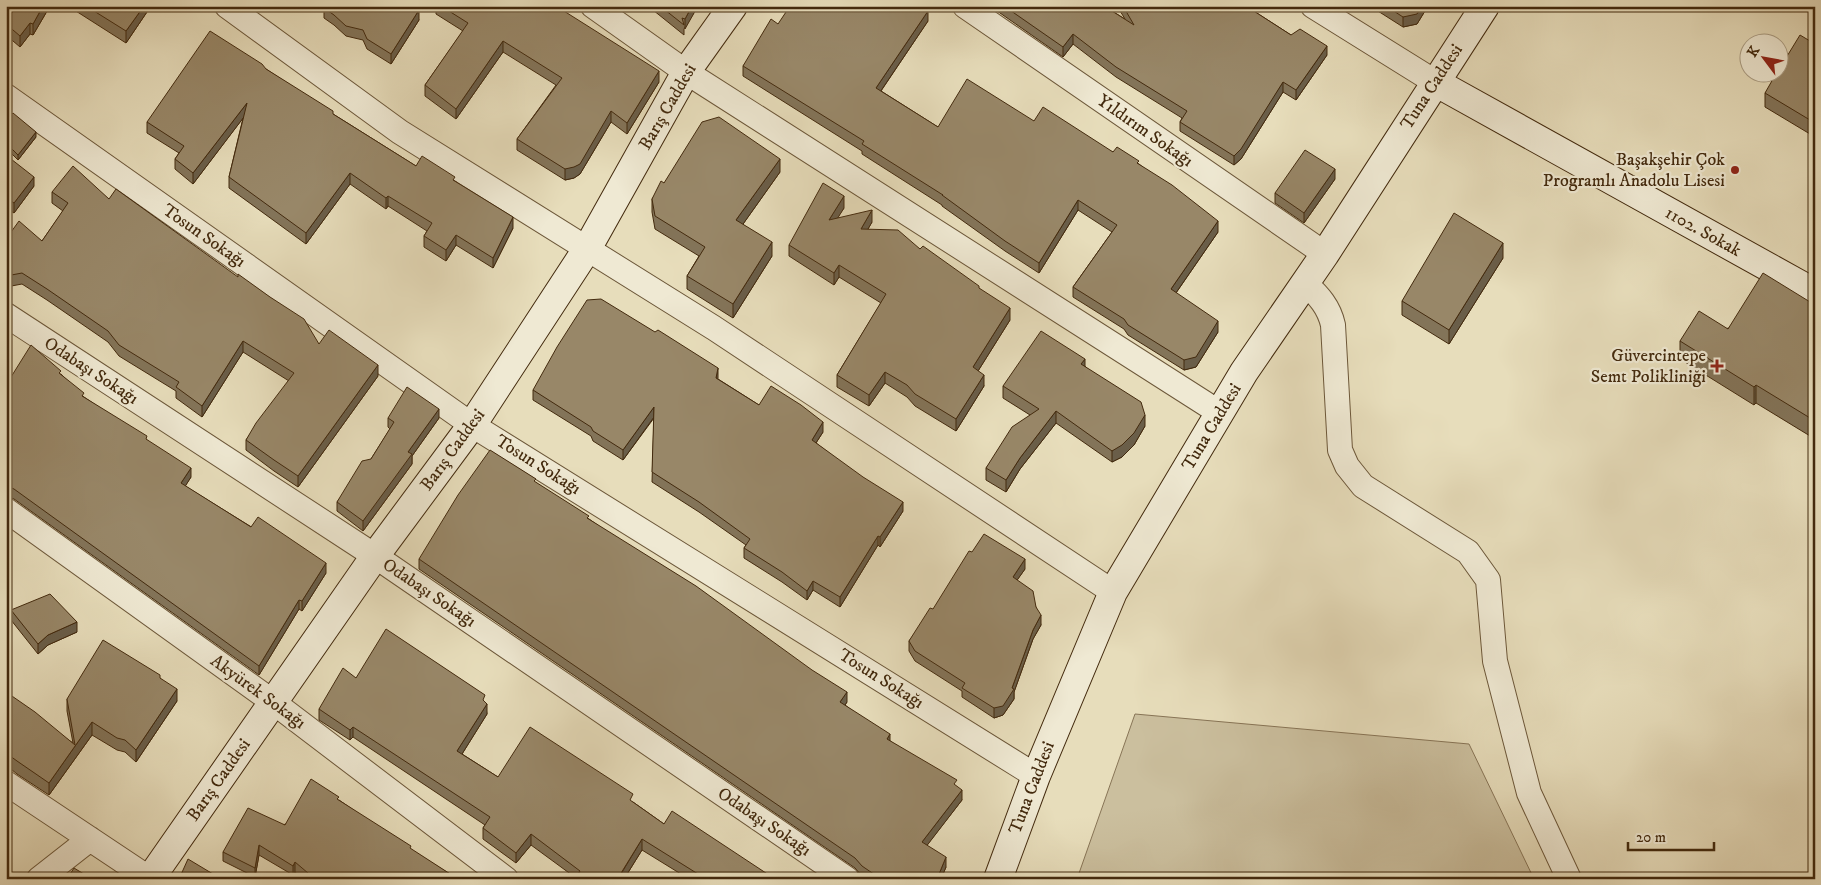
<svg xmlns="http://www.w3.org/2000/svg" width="1821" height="885" viewBox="0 0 1821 885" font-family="'IM FELL DW Pica',serif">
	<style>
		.green { fill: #cbbf9e; stroke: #877456 }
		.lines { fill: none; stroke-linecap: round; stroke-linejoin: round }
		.street-casing { stroke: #6c5739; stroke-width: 26 }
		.secondary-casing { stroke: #432a0e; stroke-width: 30 }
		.street { stroke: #efe9d3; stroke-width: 24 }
		.secondary { stroke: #efe9d3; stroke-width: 28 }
		.wall { fill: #837459; stroke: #432a0e }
		.shaded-wall { fill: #6a5e49; stroke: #432a0e }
		.building { fill: #988768; stroke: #432a0e }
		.poi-dot { fill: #8f2418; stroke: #efe9d3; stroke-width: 2 }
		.labels { text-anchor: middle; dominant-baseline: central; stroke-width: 4.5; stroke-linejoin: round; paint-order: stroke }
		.street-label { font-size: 18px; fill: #432a0e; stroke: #efe9d3 }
		.poi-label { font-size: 18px; fill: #432a0e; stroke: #efe9d3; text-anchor: end }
	</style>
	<rect width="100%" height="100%" fill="#e7ddbb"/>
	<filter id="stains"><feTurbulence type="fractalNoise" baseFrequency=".004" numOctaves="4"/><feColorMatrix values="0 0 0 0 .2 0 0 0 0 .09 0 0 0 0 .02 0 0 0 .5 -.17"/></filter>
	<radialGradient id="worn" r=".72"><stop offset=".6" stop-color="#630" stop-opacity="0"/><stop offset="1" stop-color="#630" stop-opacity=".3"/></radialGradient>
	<path class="green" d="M 1135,714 L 1469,744 L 1534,879 L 1077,879 Z"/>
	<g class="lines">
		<defs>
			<path id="street" d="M 227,6 L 400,132 L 714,328 L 1113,592
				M 593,6 L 686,72 L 1220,413
				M 965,6 L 1325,254
				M 1313,6 L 1435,82
				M 6,96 L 472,425 L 1036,776
				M 1305,283 C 1319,296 1329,307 1333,325 L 1340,450 L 1347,466 L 1363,486 L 1468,552 L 1488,580 L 1495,661 L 1529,793 L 1569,879
				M 6,315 L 375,556 L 847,879
				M 6,510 L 273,702 L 506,879
				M 6,783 L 150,879
				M 39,879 L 90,839"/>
			<path id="secondary" d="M 1435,82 L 1815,293
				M 150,879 L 375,556 L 472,425 L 587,249 L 686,72 L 733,6
				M 998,879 L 1036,776 L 1113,592 L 1244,372 L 1325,254 L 1485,6"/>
		</defs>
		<use href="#street" class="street-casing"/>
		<use href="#secondary" class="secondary-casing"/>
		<use href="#street" class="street"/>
		<use href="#secondary" class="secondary"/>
	</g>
	<path class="wall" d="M 6,6 L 50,6 L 33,35 L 30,34 L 20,47 L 6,35 Z
		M 68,6 L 151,6 L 126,43 Z
		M 317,6 L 413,6 L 419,20 L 391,64 L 367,49 L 363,40 L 346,36 L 334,25 L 324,18 L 324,11 Z
		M 436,6 L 556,6 L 659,82 L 627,134 L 611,122 L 580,174 L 574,178 L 565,180 L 517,150 L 517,139 L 556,85 L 503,52 L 456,119 L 425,96 L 425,85 L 463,31 L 436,14 Z
		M 648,6 L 698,6 L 684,29 L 684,35 Z
		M 990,6 L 1104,6 L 1125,19 L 1117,6 L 1246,6 L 1291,35 L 1327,55 L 1296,100 L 1283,92 L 1241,159 L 1234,165 L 1180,131 L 1180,122 L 1182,118 L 1116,77 L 1073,44 L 1063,57 Z
		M 1370,6 L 1428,6 L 1417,24 L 1403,27 Z
		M 928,21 L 881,91 L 938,127 L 1034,121 L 1113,152 L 1139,164 L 1218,232 L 1176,293 L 1218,332 L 1196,367 L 1184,370 L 1128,335 L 1124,329 L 1073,297 L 1073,287 L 1112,232 L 1078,210 L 1039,273 L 1005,251 L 942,206 L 942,205 L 862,154 L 862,151 L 743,76 L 743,66 L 778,24 Z
		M 1815,44 L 1815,137 L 1765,107 L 1765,93 Z
		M 266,69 L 333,114 L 416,166 L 455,181 L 513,228 L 493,268 L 456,245 L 446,261 L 424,247 L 424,236 L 427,231 L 388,206 L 386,209 L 350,184 L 306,244 L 229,188 L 229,177 L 243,118 L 193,184 L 175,169 L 175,159 L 179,153 L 147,133 L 147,122 Z
		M 6,120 L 36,137 L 18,160 L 6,148 Z
		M 6,165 L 34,186 L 14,213 L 6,208 Z
		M 780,172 L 743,224 L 772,256 L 733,318 L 687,289 L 687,276 L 699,256 L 655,229 L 652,212 L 652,199 L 664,183 Z
		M 1335,179 L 1304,223 L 1275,203 L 1275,193 Z
		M 52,192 L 109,199 L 319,344 L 378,376 L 298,487 L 274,471 L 246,450 L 246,440 L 289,381 L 243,352 L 202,417 L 176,398 L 176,391 L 119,356 L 108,342 L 47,300 L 22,284 L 6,287 L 6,239 L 42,241 L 63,211 L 52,203 Z
		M 844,208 L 837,218 L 872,222 L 868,229 L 920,249 L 979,288 L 1010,320 L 978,371 L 984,386 L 956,431 L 915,406 L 907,397 L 885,383 L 869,406 L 837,387 L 837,375 L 881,303 L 839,277 L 834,285 L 789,256 L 789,245 Z
		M 1503,258 L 1449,344 L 1402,315 L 1402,301 Z
		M 1815,305 L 1815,439 L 1756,403 L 1754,405 L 1680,359 L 1680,341 Z
		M 1085,366 L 1145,426 L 1134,445 L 1122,457 L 1112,462 L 1056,423 L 1020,469 L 1006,492 L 986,480 L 986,468 L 1030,415 L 1003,398 L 1003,386 Z
		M 61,374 L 84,397 L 147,440 L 191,477 L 185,486 L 326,573 L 302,611 L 299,609 L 259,675 L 14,499 L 6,496 L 6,385 Z
		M 718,379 L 759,405 L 823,432 L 816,443 L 903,511 L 880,547 L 878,545 L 840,607 L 813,590 L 807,600 L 782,582 L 744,558 L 744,548 L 746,545 L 699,512 L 652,482 L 654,418 L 623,460 L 593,441 L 591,436 L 533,400 L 533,390 Z
		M 388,418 L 439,418 L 412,456 L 412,464 L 363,531 L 337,511 L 337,502 L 371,459 L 390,429 L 388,427 Z
		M 536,483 L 589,519 L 847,702 L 845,705 L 890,741 L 957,787 L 962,800 L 927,845 L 946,867 L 941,879 L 867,879 L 862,876 L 855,868 L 419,569 L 419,559 Z
		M 1025,569 L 1017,580 L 1036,607 L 1041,625 L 1033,639 L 1014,692 L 1014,699 L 1003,715 L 994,718 L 962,697 L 962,691 L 915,661 L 909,651 L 909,641 L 933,609 Z
		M 11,610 L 77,632 L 48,645 L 38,654 L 11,620 Z
		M 160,678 L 177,701 L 136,762 L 125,752 L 117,750 L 92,735 L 49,795 L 17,774 L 6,765 L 6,697 L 73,743 L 67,711 L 67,699 Z
		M 356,678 L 485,702 L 487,714 L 462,754 L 498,777 L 633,802 L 664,824 L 775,879 L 689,879 L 642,850 L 624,879 L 575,879 L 576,878 L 531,845 L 516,863 L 483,839 L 483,828 L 485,825 L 353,737 L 350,740 L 319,720 L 319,709 Z
		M 339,800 L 411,850 L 458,879 L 303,879 L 295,872 L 293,875 L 259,855 L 255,877 L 223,861 L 223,852 Z"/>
	<path class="shaded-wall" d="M 43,6 L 50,6 L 33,35 L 33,24 Z
		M 144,6 L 151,6 L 126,43 L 126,31 Z
		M 692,6 L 698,6 L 685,29 L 685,19 Z
		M 1422,6 L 1428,6 L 1417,24 L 1403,27 L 1403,17 Z
		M 419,10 L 419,20 L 391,64 L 391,54 Z
		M 928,11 L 928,21 L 876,98 L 876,88 Z
		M 30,23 L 30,34 L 20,47 L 20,36 Z
		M 1073,34 L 1073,44 L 1063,57 L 1063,47 Z
		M 503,41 L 503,52 L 456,119 L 456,109 Z
		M 1327,46 L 1327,55 L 1296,100 L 1296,90 Z
		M 659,71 L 659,82 L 627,134 L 627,123 Z
		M 1283,82 L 1283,92 L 1241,159 L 1234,165 L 1234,156 Z
		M 247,103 L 247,113 L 193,184 L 193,173 Z
		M 611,111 L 611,122 L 580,174 L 574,178 L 565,180 L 565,169 Z
		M 36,132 L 36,137 L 18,160 L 18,155 Z
		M 780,159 L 780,172 L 736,234 L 736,220 Z
		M 1335,169 L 1335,179 L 1304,223 L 1304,213 Z
		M 350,173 L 350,184 L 306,244 L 306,233 Z
		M 34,177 L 34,186 L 14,213 L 14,203 Z
		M 388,196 L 388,206 L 386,209 L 386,198 Z
		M 844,196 L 844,208 L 829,232 L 829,220 Z
		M 1078,200 L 1078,210 L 1039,273 L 1039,263 Z
		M 872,210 L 872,222 L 861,241 L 861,229 Z
		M 513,217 L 513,228 L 493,268 L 493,258 Z
		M 1218,221 L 1218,232 L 1171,300 L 1171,289 Z
		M 456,235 L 456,245 L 446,261 L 446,250 Z
		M 772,242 L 772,256 L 733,318 L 733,304 Z
		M 1503,243 L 1503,258 L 1449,344 L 1449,330 Z
		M 839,265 L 839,277 L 834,285 L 834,273 Z
		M 1010,308 L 1010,320 L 973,379 L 973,367 Z
		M 1218,321 L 1218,332 L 1196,367 L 1184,370 L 1184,360 Z
		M 243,341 L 243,352 L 202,417 L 202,406 Z
		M 1085,359 L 1085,370 L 1081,364 Z
		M 378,365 L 378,376 L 298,487 L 298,476 Z
		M 718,368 L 718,378 L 716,387 L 716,378 Z
		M 885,372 L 885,383 L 869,406 L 869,395 Z
		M 984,375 L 984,386 L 956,431 L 956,419 Z
		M 1756,385 L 1756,403 L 1754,405 L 1754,387 Z
		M 654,407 L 654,417 L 623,460 L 623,450 Z
		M 439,409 L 439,418 L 412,456 L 412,464 L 363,531 L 363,521 L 408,452 Z
		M 1056,411 L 1056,423 L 1020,469 L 1006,492 L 1006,480 L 1020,458 Z
		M 1145,415 L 1145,426 L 1134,445 L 1122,457 L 1112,462 L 1112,451 Z
		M 823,422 L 823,432 L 812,449 L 812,440 Z
		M 191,468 L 191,477 L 181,493 L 181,483 Z
		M 903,502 L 903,511 L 880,547 L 880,537 Z
		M 878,536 L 878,545 L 840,607 L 840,597 Z
		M 1025,559 L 1025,569 L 1013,586 L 1013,577 Z
		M 326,563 L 326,573 L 302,611 L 302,601 Z
		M 813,581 L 813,590 L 807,600 L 807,591 Z
		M 299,600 L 299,609 L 259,675 L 259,666 Z
		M 1041,615 L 1041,625 L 1033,639 L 1014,692 L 1014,699 L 1003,715 L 994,718 L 994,708 L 1012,688 L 1033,630 Z
		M 77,622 L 77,632 L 48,645 L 38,654 L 38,644 L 48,635 Z
		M 177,689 L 177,701 L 136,762 L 136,750 Z
		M 847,692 L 847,702 L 840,712 L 840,702 Z
		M 487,704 L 487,714 L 457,762 L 457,751 Z
		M 92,722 L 92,735 L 49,795 L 49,783 Z
		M 353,727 L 353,737 L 350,740 L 350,730 Z
		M 890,734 L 890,744 L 887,739 Z
		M 962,790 L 962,800 L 922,852 L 922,842 Z
		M 531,834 L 531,845 L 516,863 L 516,853 Z
		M 642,839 L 642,850 L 624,879 L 618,879 Z
		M 259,845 L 259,855 L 255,877 L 255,868 Z
		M 946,857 L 946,867 L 941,879 L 937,879 Z
		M 295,862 L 295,872 L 293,875 L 293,866 Z"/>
	<path class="building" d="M 6,6 L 43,6 L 33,24 L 30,23 L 20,36 L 6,24 Z
		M 86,6 L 144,6 L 126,31 Z
		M 325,6 L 413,6 L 419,10 L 391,54 L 367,39 L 363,30 L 346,26 L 334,15 L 324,8 Z
		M 441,6 L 556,6 L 659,71 L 627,123 L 611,111 L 580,164 L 574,167 L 565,169 L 517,139 L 562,78 L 503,41 L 456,109 L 425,85 L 468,23 Z
		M 660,6 L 692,6 L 685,19 L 682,18 L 684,25 Z
		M 790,6 L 920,6 L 928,11 L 876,88 L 938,127 L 967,79 L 1034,121 L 1043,107 L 1113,152 L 1117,147 L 1139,161 L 1137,163 L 1172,185 L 1218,221 L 1171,289 L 1218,321 L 1196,357 L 1184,360 L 1128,325 L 1124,319 L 1073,287 L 1117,225 L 1078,200 L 1039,263 L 1005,241 L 942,195 L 943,195 L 862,144 L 864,141 L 743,66 L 771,19 L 778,24 Z
		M 1004,6 L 1104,6 L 1134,25 L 1123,6 L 1246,6 L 1291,35 L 1300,29 L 1327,46 L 1296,90 L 1283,82 L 1241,149 L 1234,156 L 1180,122 L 1187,111 L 1116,67 L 1073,34 L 1063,47 Z
		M 1386,6 L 1422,6 L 1417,14 L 1403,17 Z
		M 210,31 L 262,64 L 266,69 L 333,111 L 333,114 L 416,166 L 422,156 L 455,177 L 453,180 L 513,217 L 493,258 L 456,235 L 446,250 L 424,236 L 432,223 L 388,196 L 386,198 L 350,173 L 306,233 L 229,177 L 247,103 L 193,173 L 175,159 L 184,146 L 147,122 Z
		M 1800,35 L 1815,44 L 1815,123 L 1765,93 L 1777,72 L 1778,72 L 1778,71 Z
		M 13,113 L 36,132 L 18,155 L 6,143 L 6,120 Z
		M 719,117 L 780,159 L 736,220 L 772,242 L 733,304 L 687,276 L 705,247 L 655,216 L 652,199 L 661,181 L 664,183 L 702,122 Z
		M 1305,150 L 1335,169 L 1304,213 L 1275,193 Z
		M 11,159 L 34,177 L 14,203 L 6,198 L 6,165 Z
		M 73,166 L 109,199 L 116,189 L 238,277 L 238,274 L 270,297 L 304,319 L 319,344 L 329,330 L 378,365 L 298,476 L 274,460 L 246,440 L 256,423 L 294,373 L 243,341 L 202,406 L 176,387 L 179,382 L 119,345 L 108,331 L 47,289 L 22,273 L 6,276 L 6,239 L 19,221 L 42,241 L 68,203 L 52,192 Z
		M 823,183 L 844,196 L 829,220 L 872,210 L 861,229 L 898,230 L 920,249 L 923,246 L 979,286 L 979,288 L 1010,308 L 973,367 L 984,375 L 956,419 L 915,394 L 907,385 L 885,372 L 869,395 L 837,375 L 886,294 L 839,265 L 834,273 L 789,245 Z
		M 1454,213 L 1503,243 L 1449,330 L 1402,301 Z
		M 1763,273 L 1815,305 L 1815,421 L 1756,385 L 1754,387 L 1680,341 L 1699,311 L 1728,329 Z
		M 601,299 L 655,332 L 658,330 L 718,368 L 716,378 L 759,405 L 771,386 L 801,405 L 823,422 L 812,440 L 863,477 L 903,502 L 880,537 L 878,536 L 840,597 L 813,581 L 807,591 L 782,572 L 744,548 L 750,539 L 699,502 L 652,472 L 654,407 L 623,450 L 593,431 L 591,427 L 533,390 L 557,347 L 587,300 Z
		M 1041,331 L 1085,359 L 1081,364 L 1141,402 L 1145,415 L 1134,433 L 1122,445 L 1112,451 L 1056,411 L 1020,458 L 1006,480 L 986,468 L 1012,427 L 1039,409 L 1003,386 Z
		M 31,345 L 61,371 L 59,373 L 84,393 L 82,396 L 147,436 L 146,439 L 191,468 L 181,483 L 251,527 L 258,517 L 326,563 L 302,601 L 299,600 L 259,666 L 14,489 L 6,486 L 6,385 Z
		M 407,387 L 439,409 L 408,452 L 412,454 L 363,521 L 337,502 L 362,461 L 371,459 L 394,422 L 388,418 Z
		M 490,450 L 536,479 L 534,481 L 589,516 L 587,518 L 696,586 L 812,670 L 847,692 L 840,702 L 890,734 L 887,739 L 957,780 L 954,784 L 962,790 L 922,842 L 946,857 L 937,879 L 881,879 L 862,866 L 855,858 L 419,559 L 458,495 Z
		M 984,534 L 1025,559 L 1013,577 L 1033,591 L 1036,607 L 1041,615 L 1033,630 L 1012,688 L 1014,689 L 1003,706 L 994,708 L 962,688 L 965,683 L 915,651 L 909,641 L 930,608 L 933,609 L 969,551 L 972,552 Z
		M 50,594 L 77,622 L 48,635 L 38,644 L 11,610 Z
		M 386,629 L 485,695 L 483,700 L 487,704 L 457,751 L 498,777 L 530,727 L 633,794 L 630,800 L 664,824 L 672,811 L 775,879 L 706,879 L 642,839 L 618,878 L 619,879 L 575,879 L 580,871 L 531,834 L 516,853 L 483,828 L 490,817 L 353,727 L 350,730 L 319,709 L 343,668 L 356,678 Z
		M 103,640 L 160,675 L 160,678 L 177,689 L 136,750 L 125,740 L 117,738 L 92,722 L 49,783 L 17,761 L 6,753 L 6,697 L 9,694 L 35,712 L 75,745 L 67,699 Z
		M 311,779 L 339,797 L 337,799 L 411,846 L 410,848 L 458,879 L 315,879 L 295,862 L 293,866 L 259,845 L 255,868 L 223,852 L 248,808 L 285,825 Z
		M 188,859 L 213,874 L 210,879 L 179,879 Z
		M 74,868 L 92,879 L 67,879 Z
		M 478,876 L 482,879 L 473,879 Z"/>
	<g class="poi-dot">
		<circle cx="1735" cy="170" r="5"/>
		<path d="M1714.5 358.5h5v5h5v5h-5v5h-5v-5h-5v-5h5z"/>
	</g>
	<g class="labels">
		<g class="street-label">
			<text transform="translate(1432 87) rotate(-57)">Tuna Caddesi</text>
			<text transform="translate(668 107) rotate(-60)">Barış Caddesi</text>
			<text transform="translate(1145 131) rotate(35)">Yıldırım Sokağı</text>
			<text transform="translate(1703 232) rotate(29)">1102. Sokak</text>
			<text transform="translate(204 236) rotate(35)">Tosun Sokağı</text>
			<text transform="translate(91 371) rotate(33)">Odabaşı Sokağı</text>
			<text transform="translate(1212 427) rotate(-59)">Tuna Caddesi</text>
			<text transform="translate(453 450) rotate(-54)">Barış Caddesi</text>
			<text transform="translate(538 465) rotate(32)">Tosun Sokağı</text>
			<text transform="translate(429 593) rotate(34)">Odabaşı Sokağı</text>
			<text transform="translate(881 679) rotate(32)">Tosun Sokağı</text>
			<text transform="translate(258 692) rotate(36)">Akyürek Sokağı</text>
			<text transform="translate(219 780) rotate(-55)">Barış Caddesi</text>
			<text transform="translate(1032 788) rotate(-69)">Tuna Caddesi</text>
			<text transform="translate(764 822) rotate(34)">Odabaşı Sokağı</text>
		</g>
		<g class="poi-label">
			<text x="1725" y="160">Başakşehir Çok<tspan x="1725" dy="21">Programlı Anadolu Lisesi</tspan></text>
			<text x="1706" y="356">Güvercintepe<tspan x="1706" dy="21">Semt Polikliniği</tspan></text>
		</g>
	</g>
	<rect width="1821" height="885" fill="none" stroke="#e7ddbb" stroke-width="25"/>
	<rect x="8" y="8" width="1806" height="870" fill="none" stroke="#432a0e" stroke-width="2.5"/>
	<rect x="12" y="12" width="1796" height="860" fill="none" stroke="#432a0e"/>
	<g transform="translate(1764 58) rotate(302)"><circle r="24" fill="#efe9d3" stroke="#aa9d84"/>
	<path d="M0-4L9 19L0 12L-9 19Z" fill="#8f2418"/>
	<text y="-8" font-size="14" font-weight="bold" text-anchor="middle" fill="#432a0e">K</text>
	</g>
	<path d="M1628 842v8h86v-8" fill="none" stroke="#432a0e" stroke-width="2.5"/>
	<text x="1636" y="842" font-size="15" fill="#432a0e" stroke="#efe9d3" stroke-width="4" paint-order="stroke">20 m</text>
	<rect width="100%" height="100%" filter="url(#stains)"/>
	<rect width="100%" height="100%" fill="url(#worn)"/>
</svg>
